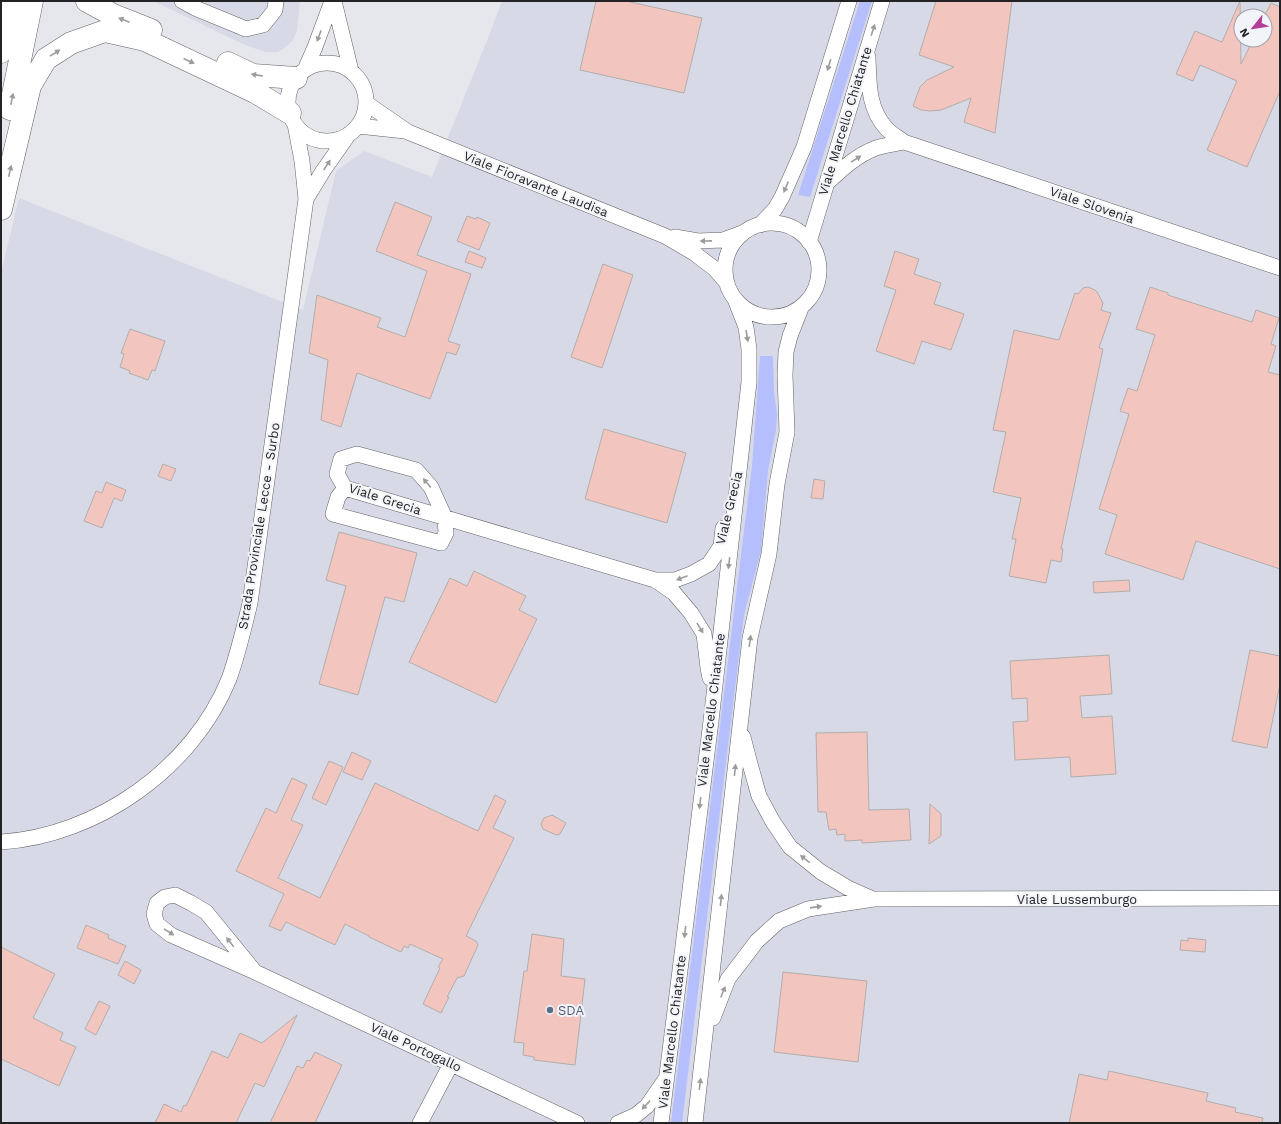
<svg xmlns="http://www.w3.org/2000/svg" width="1281" height="1124" viewBox="0 0 1281 1124" font-family="'Work Sans',sans-serif">
	<style>
		.built { fill: #d7dae6; fill-rule: evenodd }
		.green { fill: #b5bffd }
		.building { fill: #f2c6bf; stroke: #b3adac }
		.lines { fill: none; stroke-linecap: round; stroke-linejoin: round }
		.minor-casing { stroke: #626267; stroke-width: 16 }
		.highway-casing { stroke: #626267; stroke-width: 23 }
		.minor { stroke: #fff; stroke-width: 15 }
		.highway { stroke: #fff; stroke-width: 22 }
		.oneway { fill: #9c9c9d }
		.service-dot { fill: #5c6f8a; stroke: #f3f4fa; stroke-width: 1.5 }
		.labels { text-anchor: middle; dominant-baseline: central; stroke-width: 4; stroke-linejoin: round; paint-order: stroke }
		.street-label { font-size: 13px; fill: #232325; stroke: #f3f4fa }
		.service-label { font-size: 13px; fill: #4e5e75; stroke: #f3f4fa; text-anchor: start }
	</style>
	<rect width="100%" height="100%" fill="#e6e7ed"/>
	<path class="built" d="M 153,1 L 300,1 L 297,31 L 293,40 L 286,47 L 278,52 L 265,52 L 245,45 Z
		M 502,1 L 1280,1 L 1280,1123 L 1,1123 L 1,273 L 19,198 L 303,310 L 336,171 L 364,151 L 432,177 L 488,38 ZM 1241,16 L 1265,16 L 1265,40 L 1241,40 Z"/>
	<path class="green" d="M 860,1 L 872,1 L 810,197 L 798,195 Z
		M 760,356 L 773,356 L 774,391 L 777,414 L 776,430 L 768,471 L 761,551 L 744,615 L 682,1123 L 671,1123 L 752,466 Z"/>
	<path class="building" d="M 596,1 L 626,1 L 702,18 L 684,93 L 580,70 Z
		M 936,1 L 1012,1 L 995,133 L 964,122 L 971,98 L 941,110 L 930,111 L 921,110 L 913,106 L 920,87 L 927,80 L 954,67 L 919,55 Z
		M 1240,1 L 1241,64 L 1253,40 L 1265,40 L 1265,15 L 1271,3 L 1280,7 L 1280,91 L 1247,167 L 1207,150 L 1237,81 L 1200,65 L 1193,81 L 1176,74 L 1195,31 L 1222,42 Z
		M 395,202 L 432,217 L 417,255 L 471,274 L 448,341 L 460,345 L 456,355 L 447,352 L 430,399 L 357,373 L 341,427 L 321,420 L 328,360 L 309,353 L 317,295 L 381,318 L 377,327 L 405,337 L 427,271 L 376,251 Z
		M 467,216 L 476,219 L 477,217 L 490,223 L 479,250 L 457,241 Z
		M 469,251 L 486,258 L 482,268 L 465,262 Z
		M 895,251 L 919,259 L 914,274 L 941,283 L 934,304 L 964,314 L 951,350 L 922,341 L 914,364 L 876,351 L 896,290 L 884,286 Z
		M 603,264 L 633,275 L 602,368 L 571,357 Z
		M 1088,287 L 1095,290 L 1097,292 L 1103,303 L 1101,310 L 1111,313 L 1099,348 L 1103,349 L 1061,549 L 1063,549 L 1061,562 L 1051,560 L 1046,583 L 1009,576 L 1016,539 L 1012,539 L 1021,498 L 993,492 L 1006,432 L 993,430 L 1014,330 L 1059,340 L 1075,293 L 1078,294 L 1083,288 Z
		M 1150,287 L 1168,293 L 1168,295 L 1252,322 L 1256,310 L 1279,318 L 1271,344 L 1276,346 L 1268,372 L 1280,375 L 1280,569 L 1196,541 L 1183,580 L 1105,554 L 1117,515 L 1099,509 L 1129,414 L 1120,411 L 1128,388 L 1137,391 L 1155,335 L 1136,329 Z
		M 130,329 L 165,341 L 155,371 L 152,370 L 148,380 L 129,373 L 130,371 L 120,367 L 124,354 L 121,353 Z
		M 604,429 L 686,453 L 667,523 L 585,499 Z
		M 163,464 L 176,469 L 171,481 L 158,476 Z
		M 814,479 L 825,481 L 823,499 L 811,498 Z
		M 106,482 L 126,490 L 122,501 L 114,498 L 102,528 L 84,521 L 96,491 L 102,493 Z
		M 339,532 L 417,553 L 404,602 L 385,597 L 358,695 L 319,684 L 346,586 L 326,580 Z
		M 474,571 L 526,596 L 519,610 L 537,619 L 496,703 L 409,662 L 450,578 L 467,586 Z
		M 1129,580 L 1130,591 L 1094,593 L 1093,582 Z
		M 1250,650 L 1280,656 L 1280,684 L 1267,748 L 1232,741 Z
		M 1109,655 L 1112,694 L 1080,696 L 1082,718 L 1112,716 L 1116,774 L 1071,777 L 1070,757 L 1015,760 L 1013,722 L 1028,721 L 1027,698 L 1012,699 L 1010,661 Z
		M 867,732 L 869,810 L 909,809 L 911,840 L 862,843 L 862,840 L 845,841 L 845,834 L 837,835 L 836,829 L 829,830 L 826,812 L 818,812 L 816,733 Z
		M 352,752 L 371,761 L 362,780 L 343,772 Z
		M 329,761 L 343,767 L 326,805 L 312,798 Z
		M 292,778 L 307,785 L 291,820 L 303,825 L 278,878 L 320,898 L 375,783 L 478,831 L 495,795 L 506,801 L 493,828 L 514,838 L 466,936 L 476,941 L 478,945 L 464,976 L 457,978 L 447,997 L 449,997 L 441,1013 L 423,1004 L 440,968 L 438,967 L 443,959 L 410,944 L 408,948 L 404,946 L 401,952 L 369,937 L 369,936 L 345,924 L 335,945 L 286,922 L 281,931 L 269,926 L 284,894 L 236,871 L 266,808 L 276,813 Z
		M 930,804 L 941,814 L 941,836 L 929,844 Z
		M 552,815 L 566,823 L 560,834 L 556,835 L 543,829 L 541,824 L 544,818 Z
		M 86,925 L 109,935 L 108,938 L 126,946 L 118,964 L 77,948 Z
		M 532,934 L 564,939 L 561,976 L 585,979 L 575,1065 L 534,1060 L 534,1057 L 523,1055 L 524,1043 L 514,1042 L 524,971 L 527,971 Z
		M 1188,938 L 1206,940 L 1205,952 L 1180,950 L 1181,940 L 1188,941 Z
		M 1,947 L 55,974 L 33,1018 L 63,1033 L 60,1040 L 76,1047 L 59,1086 L 1,1059 Z
		M 125,961 L 141,970 L 134,984 L 118,975 Z
		M 783,972 L 867,981 L 858,1062 L 774,1052 Z
		M 99,1001 L 110,1006 L 96,1035 L 85,1029 Z
		M 297,1015 L 264,1087 L 255,1083 L 236,1123 L 155,1123 L 164,1104 L 181,1112 L 184,1105 L 186,1106 L 212,1051 L 228,1058 L 240,1033 L 262,1043 Z
		M 315,1052 L 342,1065 L 315,1123 L 270,1123 L 297,1066 L 303,1068 L 307,1060 L 310,1061 Z
		M 1109,1071 L 1208,1093 L 1206,1101 L 1236,1108 L 1235,1112 L 1263,1118 L 1262,1123 L 1069,1123 L 1079,1074 L 1107,1080 Z"/>
	<g class="lines">
		<defs>
			<path id="minor" d="M 182,1 L 195,8 L 246,29 L 263,25 L 275,10 L 276,1
				M 334,1 L 351,71
				M288 102a39 39 0 1 1 78 0a39 39 0 1 1-78 0Z
				M 305,70 L 315,47 L 332,1
				M 366,103 L 408,132 L 665,236 L 694,253 L 715,269 L 727,283
				M 358,126 L 405,131
				M 904,142 L 1280,268
				M 827,183 C 842,169 857,155 876,148 C 885,145 895,144 904,142 C 898,137 891,134 886,128 C 868,108 869,83 868,57
				M 306,199 L 323,171 L 349,134
				M725 270a47 47 0 1 1 94 0a47 47 0 1 1-94 0Z
				M 760,225 L 775,209 L 782,197 L 804,147 L 849,1
				M 675,237 L 698,241 L 723,240 L 742,233
				M 809,242 L 882,1
				M 345,488 L 338,497 L 333,514 L 441,543 L 446,533 L 445,518 L 431,487 L 416,470 L 357,454 L 341,459 L 337,474 L 345,488 L 655,580 L 675,580 L 691,574 L 709,564 L 721,546 L 723,528
				M 655,580 L 674,593 L 691,613 L 704,634 L 708,668 L 710,678
				M 743,737 L 750,764 L 759,796 L 773,822 L 790,847 L 821,872 L 848,888 L 873,899
				M 1,842 C 97,836 193,768 229,679 C 238,654 244,628 250,603 L 306,199 L 302,161 L 295,124
				M 255,972 L 206,912 L 191,903 L 175,895 L 165,897 L 157,903 L 154,914 L 157,924 L 171,935 L 255,972 L 577,1123
				M 713,1018 L 728,979 L 757,941 L 779,921 L 808,909 L 874,899 L 1280,898
				M 420,1123 L 451,1064
				M 618,1123 L 636,1115 L 647,1106 L 665,1080
				M 661,1123 L 711,721 L 749,382 L 749,349 L 746,327 L 735,299
				M 695,1123 L 750,638 L 769,554 L 777,484 L 787,432 L 785,375 L 786,352 L 790,336 L 801,308"/>
			<path id="highway" d="M 87,1 L 113,15 L 151,30
				M 1,52 L 11,1
				M 228,63 L 253,75 L 296,78
				M 10,109 L 32,1
				M 1,209 L 30,86 L 46,59 L 71,43 L 105,31 L 145,40 L 255,92 L 290,113"/>
		</defs>
		<use href="#minor" class="minor-casing"/>
		<use href="#highway" class="highway-casing"/>
		<use href="#minor" class="minor"/>
		<use href="#highway" class="highway"/>
	</g>
	<defs><path id="oneway-solid" d="M-6-.8H1V-3.2L6.5 0L1 3.2V.8H-6Z"/></defs>
	<g class="oneway">
		<use href="#oneway-solid" transform="translate(124 20) rotate(-159)"/>
		<use href="#oneway-solid" transform="translate(873 30) rotate(-72)"/>
		<use href="#oneway-solid" transform="translate(319 36) rotate(110)"/>
		<use href="#oneway-solid" transform="translate(55 53) rotate(-32)"/>
		<use href="#oneway-solid" transform="translate(189 61) rotate(25)"/>
		<use href="#oneway-solid" transform="translate(829 65) rotate(107)"/>
		<use href="#oneway-solid" transform="translate(257 75) rotate(-171)"/>
		<use href="#oneway-solid" transform="translate(12 99) rotate(-78)"/>
		<use href="#oneway-solid" transform="translate(856 159) rotate(-32)"/>
		<use href="#oneway-solid" transform="translate(327 165) rotate(-56)"/>
		<use href="#oneway-solid" transform="translate(10 171) rotate(-77)"/>
		<use href="#oneway-solid" transform="translate(786 187) rotate(113)"/>
		<use href="#oneway-solid" transform="translate(706 241) rotate(179)"/>
		<use href="#oneway-solid" transform="translate(747 336) rotate(81)"/>
		<use href="#oneway-solid" transform="translate(427 483) rotate(-130)"/>
		<use href="#oneway-solid" transform="translate(729 563) rotate(97)"/>
		<use href="#oneway-solid" transform="translate(682 578) rotate(159)"/>
		<use href="#oneway-solid" transform="translate(700 628) rotate(58)"/>
		<use href="#oneway-solid" transform="translate(750 641) rotate(-82)"/>
		<use href="#oneway-solid" transform="translate(735 770) rotate(-84)"/>
		<use href="#oneway-solid" transform="translate(700 803) rotate(97)"/>
		<use href="#oneway-solid" transform="translate(805 859) rotate(-142)"/>
		<use href="#oneway-solid" transform="translate(721 900) rotate(-84)"/>
		<use href="#oneway-solid" transform="translate(816 907) rotate(-8)"/>
		<use href="#oneway-solid" transform="translate(169 932) rotate(32)"/>
		<use href="#oneway-solid" transform="translate(685 932) rotate(97)"/>
		<use href="#oneway-solid" transform="translate(230 942) rotate(-128)"/>
		<use href="#oneway-solid" transform="translate(723 992) rotate(-68)"/>
		<use href="#oneway-solid" transform="translate(700 1084) rotate(-83)"/>
		<use href="#oneway-solid" transform="translate(646 1105) rotate(133)"/>
	</g>
	<circle class="service-dot" cx="550" cy="1010" r="4"/>
	<g class="labels">
		<g class="street-label">
			<text transform="translate(845 121) rotate(-73)">Viale Marcello Chiatante</text>
			<text transform="translate(536 184) rotate(22)">Viale Fioravante Laudisa</text>
			<text transform="translate(1092 205) rotate(19)">Viale Slovenia</text>
			<text transform="translate(385 499) rotate(18)">Viale Grecia</text>
			<text transform="translate(729 508) rotate(-76)">Viale Grecia</text>
			<text transform="translate(259 526) rotate(-81)">Strada Provinciale Lecce - Surbo</text>
			<text transform="translate(711 710) rotate(-83)">Viale Marcello Chiatante</text>
			<text x="1077" y="899">Viale Lussemburgo</text>
			<text transform="translate(672 1032) rotate(-83)">Viale Marcello Chiatante</text>
			<text transform="translate(416 1047) rotate(25)">Viale Portogallo</text>
		</g>
		<g class="service-label">
			<text x="558" y="1010">SDA</text>
		</g>
	</g>
	<rect width="1281" height="1124" fill="none" stroke="#232325" stroke-width="4"/>
	<g transform="translate(1253 28) rotate(240)"><circle r="19" fill="#f3f4fa" stroke="#a0a0a5"/>
	<path d="M0-3L7 15L0 10L-7 15Z" fill="#b23e97"/>
	<text y="-6" font-size="11" font-weight="bold" text-anchor="middle" fill="#232325">N</text>
	</g>
</svg>
